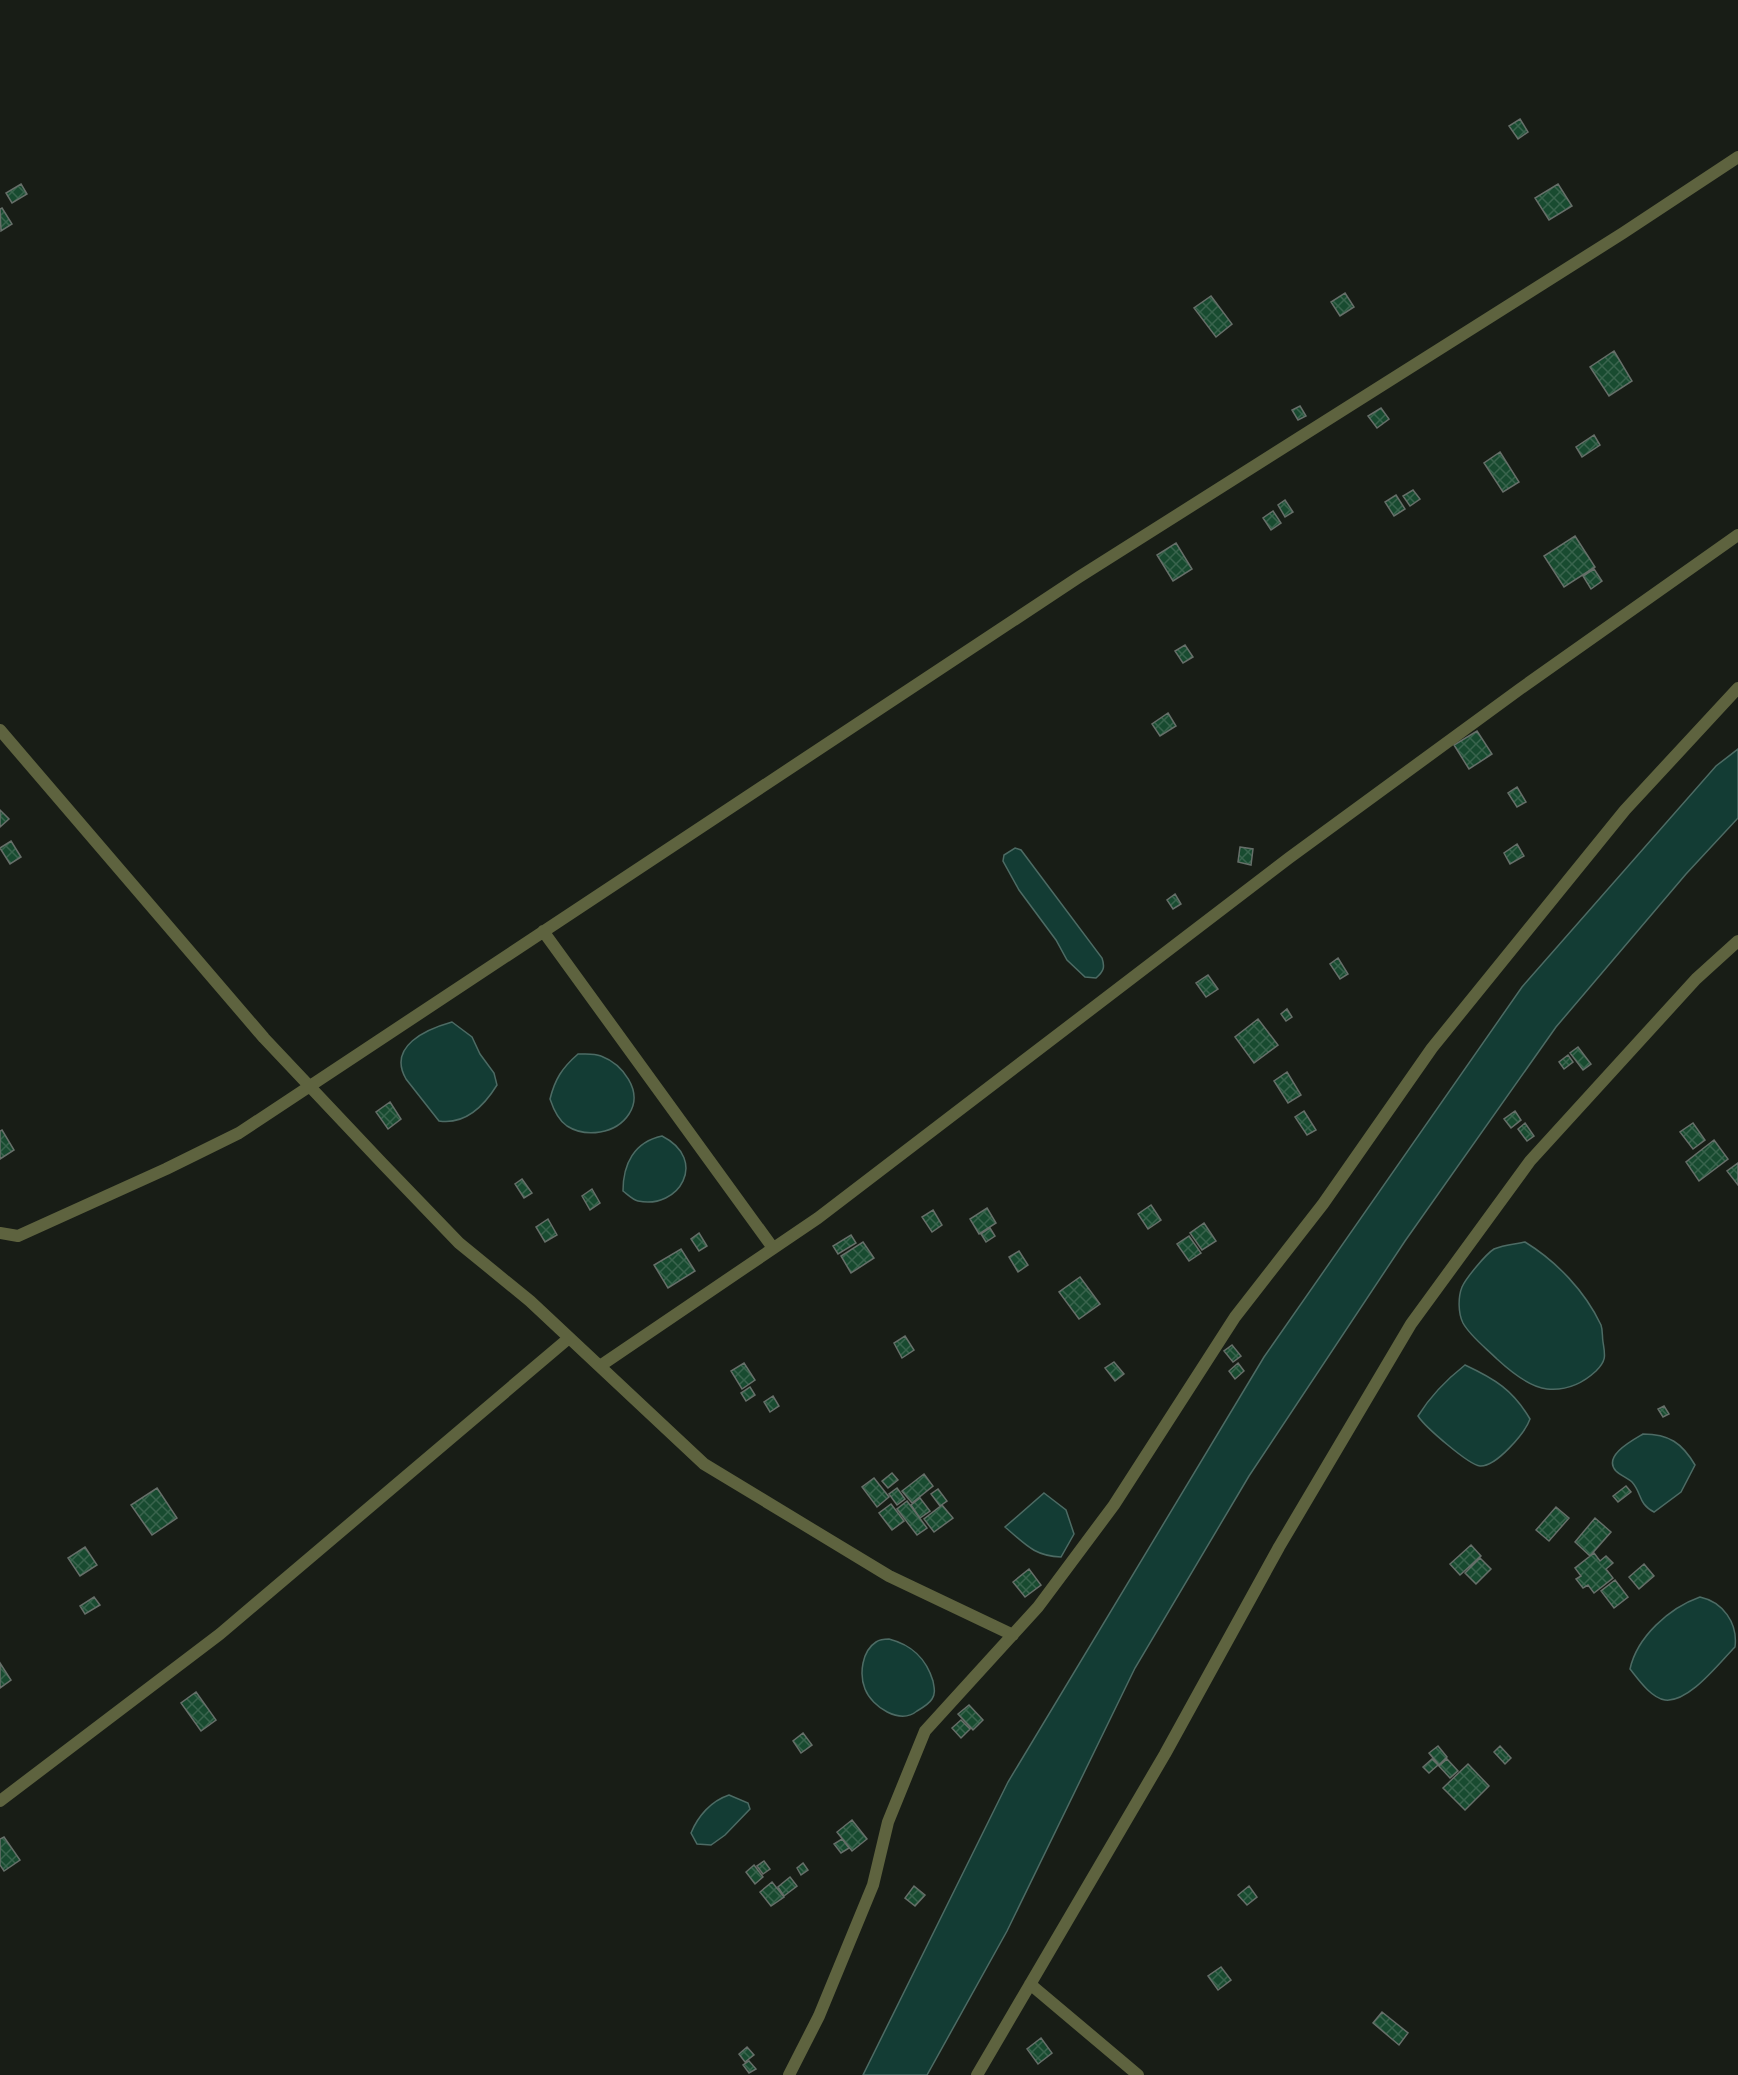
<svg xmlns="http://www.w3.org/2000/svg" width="1738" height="2075" viewBox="0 0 1738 2075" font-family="'Space Grotesk',sans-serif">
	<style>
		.water { fill: #133c34; stroke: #4d6b64; stroke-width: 1.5 }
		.building { fill: url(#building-cross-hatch); stroke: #666f69; stroke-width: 1.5 }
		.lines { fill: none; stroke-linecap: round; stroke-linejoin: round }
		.minor { stroke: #5e633f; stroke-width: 12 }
	</style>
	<defs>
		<pattern id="building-cross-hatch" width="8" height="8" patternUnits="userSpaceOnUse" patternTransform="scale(1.5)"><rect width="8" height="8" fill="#184b30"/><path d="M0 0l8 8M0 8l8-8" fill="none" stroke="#39644d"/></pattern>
	</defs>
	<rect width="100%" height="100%" fill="#181d16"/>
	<path class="water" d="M 1738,749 L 1738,818 L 1686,874 L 1556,1027 L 1405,1241 L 1249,1476 L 1135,1668 L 1007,1931 L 927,2075 L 863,2075 L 1008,1782 L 1264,1357 L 1522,987 L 1716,766 Z
		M 1015,848 L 1021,850 L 1102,958 C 1105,967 1104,971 1096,978 L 1085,977 L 1067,960 L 1056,940 L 1019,890 L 1003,861 L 1004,855 Z
		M 452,1022 L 472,1037 L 480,1054 L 494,1073 L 497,1085 C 484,1106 466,1125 439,1121 L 406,1079 C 387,1046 427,1029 452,1022 Z
		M 578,1054 C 585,1054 594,1053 601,1056 C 622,1064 644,1091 629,1114 C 616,1134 586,1138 567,1126 C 558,1120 553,1108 550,1099 C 555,1079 562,1068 578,1054 Z
		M 662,1136 C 709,1160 679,1210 638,1201 C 633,1200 627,1194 623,1191 C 623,1164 634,1142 662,1136 Z
		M 1525,1242 C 1556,1261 1585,1291 1601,1325 C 1603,1331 1602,1336 1603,1342 C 1605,1355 1607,1360 1596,1371 C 1582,1384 1567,1391 1547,1389 C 1529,1387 1510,1371 1497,1359 C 1486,1348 1470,1336 1463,1323 C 1458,1313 1458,1297 1462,1287 C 1466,1278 1486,1254 1494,1249 C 1503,1245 1516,1244 1525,1242 Z
		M 1465,1365 C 1495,1379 1513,1390 1530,1419 C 1525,1433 1496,1467 1480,1466 C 1469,1465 1425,1427 1418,1416 C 1431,1395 1446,1380 1465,1365 Z
		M 1643,1434 C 1669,1434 1682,1443 1695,1465 L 1681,1492 L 1654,1512 C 1638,1504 1642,1493 1632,1482 C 1628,1478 1621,1476 1616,1471 C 1602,1456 1633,1440 1643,1434 Z
		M 1044,1493 L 1066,1510 L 1074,1534 L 1061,1557 C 1034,1556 1025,1544 1005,1527 Z
		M 1700,1597 C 1723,1602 1738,1623 1735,1647 C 1719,1663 1689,1703 1665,1700 C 1651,1698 1638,1679 1630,1669 C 1637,1637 1669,1608 1700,1597 Z
		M 889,1639 C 912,1645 926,1658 933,1681 C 934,1687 936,1693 932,1699 C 929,1704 922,1708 917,1711 C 900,1725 872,1707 865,1689 C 859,1674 862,1651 876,1642 C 879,1640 885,1639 889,1639 Z
		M 729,1795 L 748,1803 L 750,1809 L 725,1835 L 711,1845 L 697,1844 L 691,1833 C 698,1816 711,1801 729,1795 Z"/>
	<path class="building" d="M 1520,119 L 1528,132 L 1518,139 L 1509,126 Z
		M 21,184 L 27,194 L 12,203 L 6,193 Z
		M 1558,184 L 1572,206 L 1549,220 L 1535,198 Z
		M 2,208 L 12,224 L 1,231 L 0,209 Z
		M 1345,293 L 1354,307 L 1340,316 L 1331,302 Z
		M 1211,296 L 1232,324 L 1216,337 L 1194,308 Z
		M 1614,351 L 1632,381 L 1609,396 L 1590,367 Z
		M 1300,406 L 1306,416 L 1298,420 L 1292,410 Z
		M 1381,408 L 1389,419 L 1377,428 L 1368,416 Z
		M 1594,435 L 1600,445 L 1582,457 L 1576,447 Z
		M 1500,452 L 1519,482 L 1503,492 L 1484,463 Z
		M 1413,490 L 1420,499 L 1410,506 L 1403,496 Z
		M 1396,495 L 1405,509 L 1394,516 L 1385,502 Z
		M 1285,500 L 1293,512 L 1285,517 L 1278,505 Z
		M 1273,511 L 1281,523 L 1271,530 L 1263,518 Z
		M 1575,536 L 1595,567 L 1564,587 L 1544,556 Z
		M 1176,543 L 1192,569 L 1173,581 L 1157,555 Z
		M 1594,569 L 1602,581 L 1591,589 L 1583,576 Z
		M 1185,645 L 1193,657 L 1183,663 L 1175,651 Z
		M 1168,713 L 1176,726 L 1160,736 L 1152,724 Z
		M 1477,731 L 1492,754 L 1469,769 L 1454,745 Z
		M 1517,787 L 1526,802 L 1517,807 L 1508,793 Z
		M 0,810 L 9,819 L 0,827 Z
		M 11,841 L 21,857 L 10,864 L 0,848 Z
		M 1517,844 L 1524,856 L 1510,864 L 1504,853 Z
		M 1240,847 L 1253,849 L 1251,865 L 1238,862 Z
		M 1175,894 L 1181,904 L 1173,909 L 1167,900 Z
		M 1338,958 L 1348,974 L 1340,979 L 1330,964 Z
		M 1208,975 L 1218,989 L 1206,997 L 1196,983 Z
		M 1287,1009 L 1292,1017 L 1286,1021 L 1281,1014 Z
		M 1258,1019 L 1278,1045 L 1254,1063 L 1235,1037 Z
		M 1578,1047 L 1591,1064 L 1583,1070 L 1570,1053 Z
		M 1568,1055 L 1573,1062 L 1564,1069 L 1559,1062 Z
		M 1287,1072 L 1301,1095 L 1288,1103 L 1274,1081 Z
		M 390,1102 L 401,1119 L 388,1129 L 376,1112 Z
		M 1304,1111 L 1316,1130 L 1307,1135 L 1295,1117 Z
		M 1515,1111 L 1521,1120 L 1511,1128 L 1504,1119 Z
		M 1525,1123 L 1534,1136 L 1527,1141 L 1518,1129 Z
		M 1693,1123 L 1705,1140 L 1693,1149 L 1680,1132 Z
		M 2,1130 L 14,1150 L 0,1159 L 0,1131 Z
		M 1714,1140 L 1728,1159 L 1699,1181 L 1686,1162 Z
		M 1738,1163 L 1738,1185 L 1727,1171 Z
		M 522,1179 L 532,1193 L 524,1198 L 515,1184 Z
		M 592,1189 L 600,1203 L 590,1210 L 582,1196 Z
		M 1151,1205 L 1161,1220 L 1148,1229 L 1138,1214 Z
		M 987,1208 L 996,1223 L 979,1234 L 970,1219 Z
		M 933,1210 L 942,1225 L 932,1232 L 922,1217 Z
		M 548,1219 L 557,1235 L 545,1242 L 536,1227 Z
		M 1204,1223 L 1216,1241 L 1202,1250 L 1190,1233 Z
		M 990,1228 L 995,1236 L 986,1242 L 981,1234 Z
		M 699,1233 L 707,1246 L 699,1251 L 691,1239 Z
		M 851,1235 L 856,1243 L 838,1254 L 833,1246 Z
		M 1189,1236 L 1201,1253 L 1189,1261 L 1177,1244 Z
		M 863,1242 L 874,1258 L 851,1273 L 841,1256 Z
		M 681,1249 L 695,1271 L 668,1288 L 654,1265 Z
		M 1019,1251 L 1028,1265 L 1018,1272 L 1009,1257 Z
		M 1080,1277 L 1100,1304 L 1079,1319 L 1059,1292 Z
		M 905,1336 L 914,1350 L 902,1358 L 894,1343 Z
		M 1232,1345 L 1241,1356 L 1233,1362 L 1224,1351 Z
		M 1114,1362 L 1124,1374 L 1115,1381 L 1105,1368 Z
		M 744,1363 L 755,1380 L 742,1389 L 731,1371 Z
		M 1238,1363 L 1244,1371 L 1235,1379 L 1229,1371 Z
		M 750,1387 L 755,1395 L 746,1401 L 741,1393 Z
		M 773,1396 L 779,1406 L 770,1412 L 764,1402 Z
		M 1664,1406 L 1669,1414 L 1663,1417 L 1658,1409 Z
		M 892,1473 L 898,1480 L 888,1488 L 882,1481 Z
		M 924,1474 L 933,1486 L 912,1503 L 902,1491 Z
		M 874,1478 L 889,1497 L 877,1507 L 862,1487 Z
		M 1626,1486 L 1631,1492 L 1618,1502 L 1613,1496 Z
		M 157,1488 L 177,1518 L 152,1535 L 131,1505 Z
		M 897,1488 L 905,1499 L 897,1505 L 889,1494 Z
		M 938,1489 L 947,1501 L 940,1506 L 931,1494 Z
		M 920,1498 L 930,1511 L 920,1518 L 911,1505 Z
		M 907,1501 L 927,1528 L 917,1535 L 897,1509 Z
		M 891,1504 L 904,1521 L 892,1530 L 879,1513 Z
		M 942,1505 L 953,1518 L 934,1532 L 924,1519 Z
		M 1556,1507 L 1569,1518 L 1549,1541 L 1536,1530 Z
		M 1595,1518 L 1611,1532 L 1590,1556 L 1575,1542 Z
		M 1471,1545 L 1481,1556 L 1460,1575 L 1450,1564 Z
		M 85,1547 L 97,1565 L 80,1576 L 68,1558 Z
		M 1594,1553 L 1600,1561 L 1606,1556 L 1613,1563 L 1606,1569 L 1613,1578 L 1594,1593 L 1588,1585 L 1583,1588 L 1576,1579 L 1581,1576 L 1575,1568 Z
		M 1480,1558 L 1491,1569 L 1476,1584 L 1465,1573 Z
		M 1644,1564 L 1654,1576 L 1639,1589 L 1629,1577 Z
		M 1029,1569 L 1041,1585 L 1025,1597 L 1013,1582 Z
		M 1615,1580 L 1628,1597 L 1614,1608 L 1601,1591 Z
		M 94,1597 L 100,1605 L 85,1614 L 80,1606 Z
		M 0,1663 L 11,1680 L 0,1688 Z
		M 196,1692 L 216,1720 L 201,1731 L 181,1703 Z
		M 969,1705 L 983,1720 L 973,1730 L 958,1714 Z
		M 961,1720 L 970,1729 L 961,1738 L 952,1728 Z
		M 803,1733 L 812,1745 L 801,1753 L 793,1741 Z
		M 1438,1746 L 1447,1757 L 1439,1765 L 1429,1753 Z
		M 1500,1746 L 1511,1758 L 1505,1764 L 1494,1752 Z
		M 1432,1759 L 1438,1765 L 1429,1773 L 1423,1767 Z
		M 1447,1759 L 1458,1771 L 1450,1778 L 1439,1766 Z
		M 1468,1764 L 1489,1786 L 1465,1810 L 1443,1788 Z
		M 852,1820 L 867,1839 L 852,1851 L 837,1832 Z
		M 4,1837 L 20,1860 L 4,1871 L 0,1865 L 0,1839 Z
		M 842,1839 L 849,1848 L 841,1853 L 834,1844 Z
		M 764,1861 L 770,1869 L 763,1874 L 757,1866 Z
		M 803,1863 L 808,1870 L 801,1875 L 797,1868 Z
		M 754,1865 L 763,1877 L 755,1884 L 746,1872 Z
		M 790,1877 L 797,1886 L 784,1896 L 778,1887 Z
		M 772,1882 L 784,1897 L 771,1906 L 760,1892 Z
		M 914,1886 L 925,1895 L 915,1906 L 905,1898 Z
		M 1249,1886 L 1257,1897 L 1247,1905 L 1238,1895 Z
		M 1221,1967 L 1231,1980 L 1218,1990 L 1208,1976 Z
		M 1382,2012 L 1408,2033 L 1399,2045 L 1373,2023 Z
		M 1041,2038 L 1052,2053 L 1038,2064 L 1027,2049 Z
		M 747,2047 L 754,2055 L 745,2062 L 739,2054 Z
		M 749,2061 L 756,2069 L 749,2073 L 743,2065 Z"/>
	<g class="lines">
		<path class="minor" d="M 0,730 L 264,1038 L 382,1163 L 459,1243 L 530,1301 L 704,1464 L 889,1576 L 1013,1635
			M 543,931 L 773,1248
			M 0,1233 L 18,1236 L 166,1169 L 239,1133 L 1079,577 L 1623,233 L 1738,157
			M 600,1366 L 818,1218 L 1289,858 L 1520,689 L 1738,535
			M 0,1801 L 220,1634 L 569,1338
			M 1030,1984 L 1138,2075
			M 789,2075 L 819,2016 L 873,1885 L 888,1822 L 925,1731 L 1038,1607 L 1114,1505 L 1235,1317 L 1323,1204 L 1432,1048 L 1625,810 L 1738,688
			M 977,2075 L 1165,1754 L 1279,1547 L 1411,1324 L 1530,1161 L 1696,979 L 1738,941"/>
	</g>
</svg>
